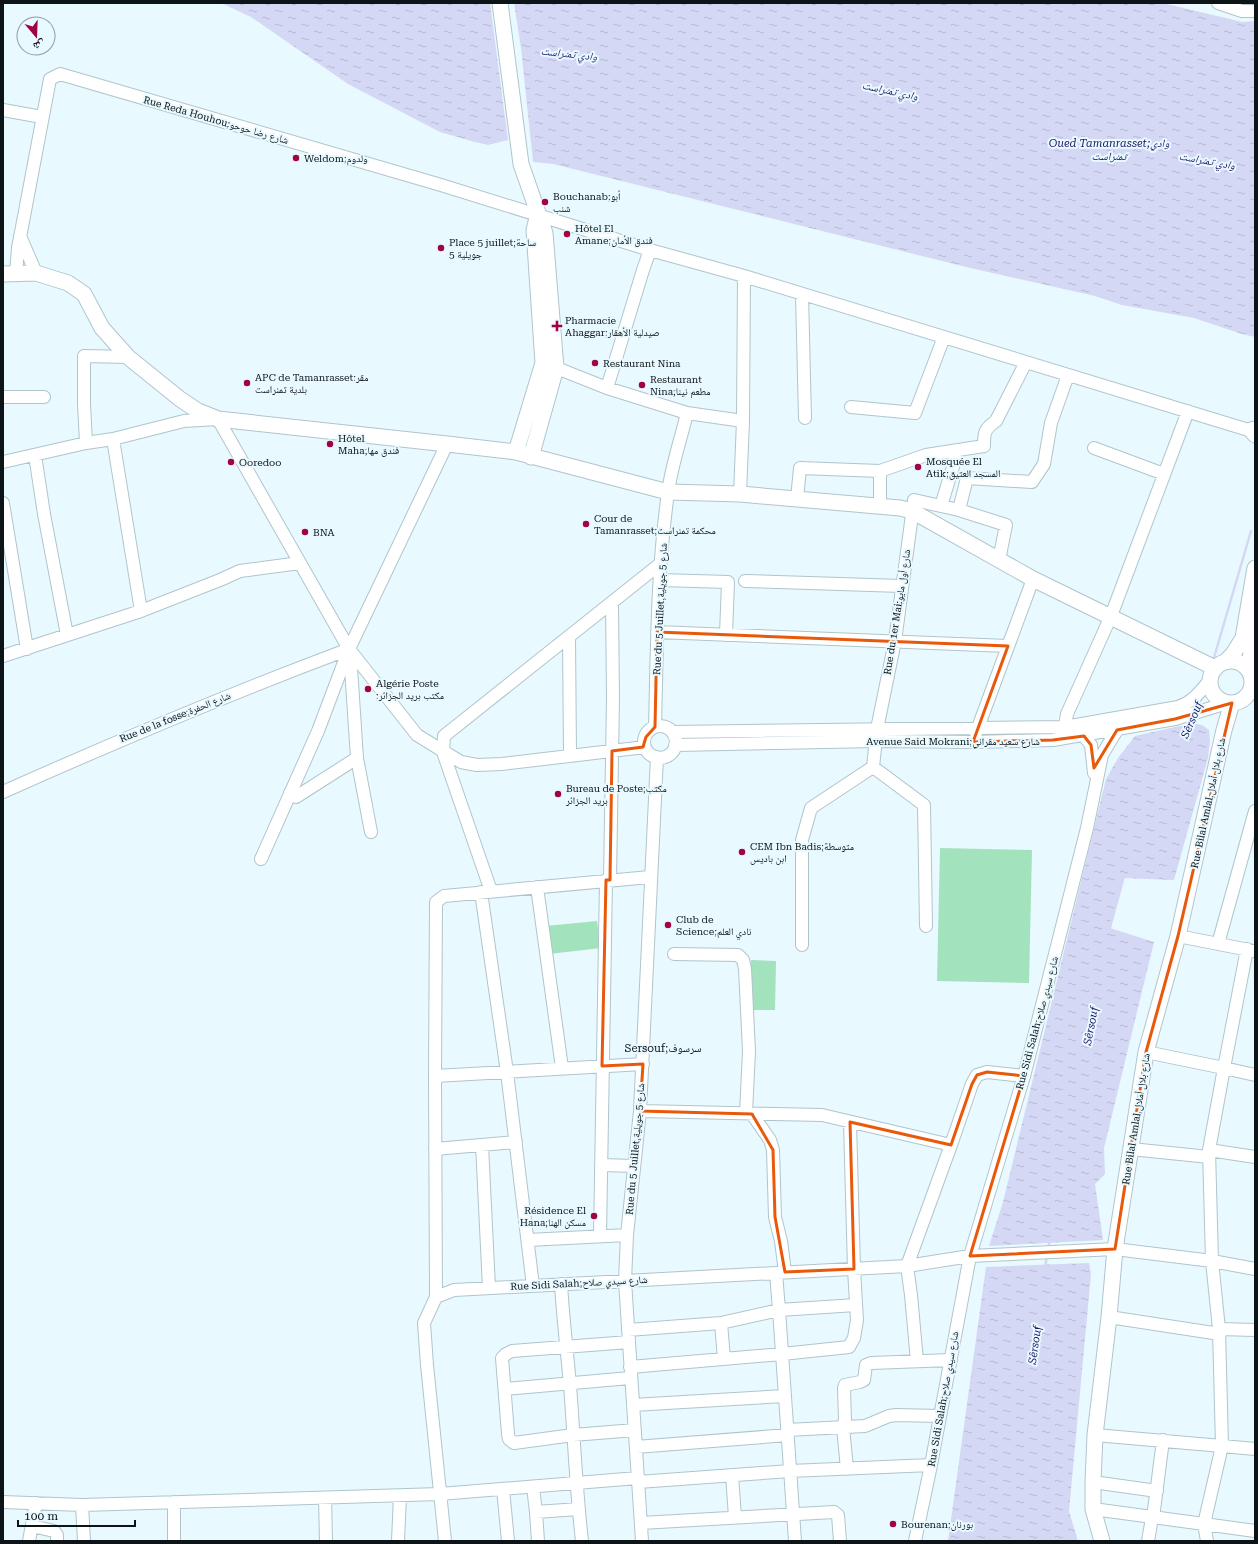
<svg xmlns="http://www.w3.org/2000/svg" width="1258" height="1544" viewBox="0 0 1258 1544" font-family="'Roboto Serif','Noto Naskh Arabic',serif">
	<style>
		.pitch { fill: #a2e2bd }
		.water { fill: url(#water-ripples) }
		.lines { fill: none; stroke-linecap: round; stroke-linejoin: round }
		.stream { stroke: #d4d8f5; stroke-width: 2.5 }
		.minor-casing { stroke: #b0c5cb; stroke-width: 14 }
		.major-casing { stroke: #b0c5cb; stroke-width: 17 }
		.minor { stroke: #fff; stroke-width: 12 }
		.major { stroke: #fff; stroke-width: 15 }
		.marked { fill: none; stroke: #e8590c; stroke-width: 3; stroke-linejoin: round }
		.poi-dot { fill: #a10341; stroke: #e8f9ff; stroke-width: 1.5 }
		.labels { text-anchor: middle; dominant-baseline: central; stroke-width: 4; stroke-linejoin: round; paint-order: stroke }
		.street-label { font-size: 10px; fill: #0d1417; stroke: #e8f9ff }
		.poi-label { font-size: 10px; fill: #0d1417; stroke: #e8f9ff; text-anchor: start }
		.water-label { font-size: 11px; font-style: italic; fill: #221a69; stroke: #e8f9ff }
		.neighbourhood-label { font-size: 11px; fill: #0d1417; stroke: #e8f9ff }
	</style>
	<defs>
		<pattern id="water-ripples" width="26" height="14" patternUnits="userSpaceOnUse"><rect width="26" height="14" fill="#d4d8f5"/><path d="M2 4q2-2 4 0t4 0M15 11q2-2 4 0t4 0" fill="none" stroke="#b5b8d1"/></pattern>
	</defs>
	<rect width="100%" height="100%" fill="#e8f9ff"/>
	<path class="pitch" d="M 940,848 L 1032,850 L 1029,983 L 937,981 Z
		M 597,921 L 601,948 L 549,954 L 546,926 Z
		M 751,960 L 776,961 L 775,1010 L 750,1010 Z"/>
	<path class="water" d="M 221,3 L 490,3 L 508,140 L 488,145 L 471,141 L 440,132 L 348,84 L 251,17 Z
		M 514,3 L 1163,3 L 1242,22 L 1255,21 L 1255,337 L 1242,334 L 1194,318 L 1122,305 L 1095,296 L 966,267 L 553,164 L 533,162 L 521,48 Z
		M 1193,723 L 1202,725 L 1209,730 L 1210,741 L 1208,758 L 1174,880 L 1123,878 L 1110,928 L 1154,942 L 1104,1148 L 1105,1174 L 1095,1184 L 1103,1240 L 989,1246 L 1003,1202 L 1106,779 L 1118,758 L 1135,736 Z
		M 1089,1263 L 1091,1274 L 1069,1511 L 1078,1541 L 948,1541 L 986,1267 Z"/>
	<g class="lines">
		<path class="stream" d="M 1213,661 L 1251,531
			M 1198,707 L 1202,697
			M 1109,931 L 1124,876
			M 1048,1249 L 1050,1239
			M 1045,1267 L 1047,1256"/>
		<defs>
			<path id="minor" d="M 1218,3 L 1242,11 L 1255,11
				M 3,110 L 42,117
				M 20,236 L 36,273
				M 16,273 L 18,248 L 50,79 L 60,74 L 441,185 L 650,250 L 744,276 L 1255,432
				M 802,294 L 805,418
				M 549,365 L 607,388 L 687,413 C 681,439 671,467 668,493 C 657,570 657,649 655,727
				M 607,388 L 643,270 L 650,250
				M 3,397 L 44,397
				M 851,407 L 915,413 L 944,337
				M 687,413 L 743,421 L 740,494
				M 743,421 L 744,276
				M 113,439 L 141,611
				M 86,443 L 84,404 L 84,356 L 128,357
				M 1094,448 L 1164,474
				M 35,455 L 44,514 L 67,635
				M 3,462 L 86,443 L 113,439 L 184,421 L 218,419 L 349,649 L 417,735 L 461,762 L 477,765 L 502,764 L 645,747
				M 797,499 L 800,468 L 880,471
				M 3,503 L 27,649
				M 880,506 L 880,471 L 926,455 L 984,446 C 984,433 984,429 996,421 L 1026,362
				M 941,506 L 958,450
				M 959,510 L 967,478 L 1032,482 L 1044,464 L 1051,423 L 1068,375
				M 660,580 L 728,582 L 726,635
				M 745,581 L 902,586
				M 657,632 L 1008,646
				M 569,637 L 570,756
				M 350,653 L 357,758 L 371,832
				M 3,656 L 141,611 L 220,580 L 240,571 L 300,563
				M644 742a16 16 0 1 1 32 0a16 16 0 1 1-32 0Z
				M 1065,727 L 1067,714 L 1111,616 L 1188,411
				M 1117,730 L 1102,755 L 1087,828 L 1024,1076 L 970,1256 L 1115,1249 L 1212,1261 L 1209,1150 L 1224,1068 L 1255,1075
				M 672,732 L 1065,727 L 1178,707 C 1193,702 1200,692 1210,680
				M 976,733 L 1033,579
				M 1084,736 L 1091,745 L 1094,773
				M 675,745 L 876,741 L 973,742 L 1053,740 L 1175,719 L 1227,703
				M 873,767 L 877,729 L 895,641 L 914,500 L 959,510 L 1006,525 L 999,560
				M 873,767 L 924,805 L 926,926
				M 3,792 C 117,741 232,693 349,649
				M 290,793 L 296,797 L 357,758
				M 261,859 L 318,731 L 349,649 L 447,444
				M 610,880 L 613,698 L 612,603
				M 537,887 L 562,1068
				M 491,891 L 443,752 L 444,736 L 660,564
				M 481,892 L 507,1072 L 533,1286
				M 1178,936 L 1254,951
				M 1218,944 L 1255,811
				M 802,945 L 802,840 L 811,808 L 873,767
				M 674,954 L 738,955 L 743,960 L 745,969 L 749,1051 L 746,1113
				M 1146,1052 L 1224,1068 L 1247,949
				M 435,1076 L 643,1064
				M 640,1111 L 822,1115 L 951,1145 L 907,1266 L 911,1295 L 917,1361
				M 752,1114 L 770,1140 L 773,1150 L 775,1217 L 781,1241 L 785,1272
				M 482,1145 L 489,1288
				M 951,1145 L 972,1084 L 977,1075 L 987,1072 L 1024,1076
				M 435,1149 L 516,1142
				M 1131,1149 L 1209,1157
				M 1209,1150 L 1255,1157
				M 601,1165 L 634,1166
				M 600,1236 L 606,880
				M 528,1240 L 627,1235
				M 1255,1269 L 1212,1261 L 1219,1329 L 1222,1446 L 1255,1449
				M 561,1284 C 563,1318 567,1351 570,1385 C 574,1437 576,1489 582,1541
				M 436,1297 L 435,1076 L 436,902 L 444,896 L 650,877
				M 1109,1317 L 1220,1334
				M 721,1323 L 724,1359
				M 1219,1329 L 1255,1330
				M 628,1330 L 721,1323 L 779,1310 L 776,1273
				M 629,1342 L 512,1351 L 506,1354 L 502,1358 L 508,1434 L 509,1439 L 514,1443 L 573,1435 L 635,1430
				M 630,1367 L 782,1354 L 849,1347 L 854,1338 L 857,1320 L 854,1269 L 850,1122
				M 506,1389 L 630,1378
				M 633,1405 L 785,1396
				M 787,1430 L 865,1426 L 889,1416 L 896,1415 L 940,1416
				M 636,1447 L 788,1435
				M 847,1469 L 843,1427 L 845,1420 L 844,1388 L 845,1385 L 860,1382 L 864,1380 L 866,1365 L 871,1363 L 951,1360
				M 732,1475 L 735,1517
				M 638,1482 L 790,1471 L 931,1465
				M 1093,1482 L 1157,1491
				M 533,1487 L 536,1512 L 538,1541
				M 503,1489 L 508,1541
				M 325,1498 L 326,1541
				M 3,1502 L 82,1505 L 84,1541
				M 82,1505 L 440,1494 L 638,1478
				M 1093,1509 L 1204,1524 L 1222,1446 L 1095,1435
				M 536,1512 L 579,1509
				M 1153,1518 L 1163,1440
				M 641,1523 L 834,1512 L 838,1515 L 840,1541
				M 32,1526 L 54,1531 L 57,1535 L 57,1541
				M 29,1541 L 36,1503
				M 174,1541 L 174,1502
				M 398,1541 L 400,1496
				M 445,1541 L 427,1365 L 424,1323 L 436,1297 L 454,1290 L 907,1266 L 970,1256 L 931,1465 L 915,1541
				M 642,1541 L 625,1281 L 627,1235 L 640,1111 L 657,757
				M 795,1541 L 779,1310 L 856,1305
				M 1148,1541 L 1152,1518
				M 1207,1541 L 1204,1524 L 1255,1531"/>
			<path id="major" d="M 500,3 L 521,164 L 545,233 L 556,368 L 531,457
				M 3,274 L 36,273 L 68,283 L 84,294 L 102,328 L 128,357 L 180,399 L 198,411 L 218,419 L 447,444 L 516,452 L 668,492 L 740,494 L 900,508 L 912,511 L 1033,579 L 1215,668
				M 1255,429 L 1251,430 L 1255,435
				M 516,452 L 543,363 L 534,230 L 536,222
				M1210 682a21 21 0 1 1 42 0a21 21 0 1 1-42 0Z
				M 1225,662 L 1233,654 L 1243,638 L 1255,568
				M 1252,675 L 1250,660 L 1254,626
				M 1102,1541 L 1093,1509 L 1093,1482 L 1095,1435 L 1109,1317 L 1115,1249 L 1146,1052 L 1178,936 L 1224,730 L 1232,703"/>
		</defs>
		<use href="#minor" class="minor-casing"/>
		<use href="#major" class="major-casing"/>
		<use href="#minor" class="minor"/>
		<use href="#major" class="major"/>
	</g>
	<path class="marked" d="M 657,632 L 1008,646 L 973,742 L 1053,740 L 1084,736 L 1091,745 L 1094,768 L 1117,730 L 1175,719 L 1232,703 L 1178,936 L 1146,1052 L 1115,1249 L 970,1256 L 1024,1076 L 987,1072 L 977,1075 L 972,1084 L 951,1145 L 850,1122 L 854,1269 L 785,1272 L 775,1217 L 773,1150 L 752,1114 L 640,1111 L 643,1064 L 602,1066 L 606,880 L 610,880 L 612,751 L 643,747 L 646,737 L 655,727 Z"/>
	<g class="poi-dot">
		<circle cx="296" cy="158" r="4"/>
		<circle cx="545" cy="202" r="4"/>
		<circle cx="567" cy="234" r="4"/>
		<circle cx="441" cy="248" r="4"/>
		<path d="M555 320h4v4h4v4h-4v4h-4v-4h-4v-4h4z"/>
		<circle cx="595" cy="363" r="4"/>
		<circle cx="247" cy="383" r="4"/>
		<circle cx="642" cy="385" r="4"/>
		<circle cx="330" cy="444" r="4"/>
		<circle cx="231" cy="462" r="4"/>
		<circle cx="918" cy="467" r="4"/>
		<circle cx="586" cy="524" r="4"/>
		<circle cx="305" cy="532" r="4"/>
		<circle cx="368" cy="689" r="4"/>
		<circle cx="558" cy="794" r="4"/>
		<circle cx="742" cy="852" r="4"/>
		<circle cx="668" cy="925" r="4"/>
		<circle cx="594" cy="1216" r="4"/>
		<circle cx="893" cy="1524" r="4"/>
	</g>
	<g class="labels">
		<g class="street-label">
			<text transform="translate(216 120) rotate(16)">Rue Reda Houhou;شارع رضا حوحو</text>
			<text transform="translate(660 609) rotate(-87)">Rue du 5 Juillet,شارع 5 جويلية</text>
			<text transform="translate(897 612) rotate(-81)">Rue du 1er Mai;شارع أول مايو</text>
			<text transform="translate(175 717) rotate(-22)">Rue de la fosse;شارع الحفرة</text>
			<text x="953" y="741">Avenue Said Mokrani;شارع سعيد مقراني</text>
			<text transform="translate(1208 803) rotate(-78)">Rue Bilal Amlal,شارع بلال أملال</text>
			<text transform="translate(1037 1023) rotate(-75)">Rue Sidi Salah;شارع سيدي صلاح</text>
			<text transform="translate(1136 1119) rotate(-81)">Rue Bilal Amlal,شارع بلال أملال</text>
			<text transform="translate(635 1149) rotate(-85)">Rue du 5 Juillet,شارع 5 جويلية</text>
			<text transform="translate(579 1283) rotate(-3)">Rue Sidi Salah;شارع سيدي صلاح</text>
			<text transform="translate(943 1399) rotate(-80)">Rue Sidi Salah;شارع سيدي صلاح</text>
		</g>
		<g class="poi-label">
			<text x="304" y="158">Weldom;ولدوم</text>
			<text x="553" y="196">Bouchanab;أبو<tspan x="553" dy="12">شنب</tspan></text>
			<text x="575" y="228">Hôtel El<tspan x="575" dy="12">Amane;فندق الأمان</tspan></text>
			<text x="449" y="242">Place 5 juillet;ساحة<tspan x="449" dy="12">5 جويلية</tspan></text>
			<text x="565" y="320">Pharmacie<tspan x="565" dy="12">Ahaggar;صيدلية الأهقار</tspan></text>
			<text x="603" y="363">Restaurant Nina</text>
			<text x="255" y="377">APC de Tamanrasset;مقر<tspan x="255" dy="12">بلدية تمنراست</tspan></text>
			<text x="650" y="379">Restaurant<tspan x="650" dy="12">Nina;مطعم نينا</tspan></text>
			<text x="338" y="438">Hôtel<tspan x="338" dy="12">Maha;فندق مها</tspan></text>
			<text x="926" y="461">Mosquée El<tspan x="926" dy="12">Atik;المسجد العتيق</tspan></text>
			<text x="239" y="462">Ooredoo</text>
			<text x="594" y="518">Cour de<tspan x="594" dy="12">Tamanrasset;محكمة تمنراست</tspan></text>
			<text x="313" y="532">BNA</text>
			<text x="376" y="683">Algérie Poste<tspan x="376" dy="12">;مكتب بريد الجزائر</tspan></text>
			<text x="566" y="788">Bureau de Poste;مكتب<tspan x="566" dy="12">بريد الجزائر</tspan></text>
			<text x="750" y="846">CEM Ibn Badis;متوسطة<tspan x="750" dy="12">ابن باديس</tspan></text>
			<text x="676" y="919">Club de<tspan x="676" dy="12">Science;نادي العلم</tspan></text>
			<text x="586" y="1210" text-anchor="end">Résidence El<tspan x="586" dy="12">Hana;مسكن الهنا</tspan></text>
			<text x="901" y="1524">Bourenan;بورنان</text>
		</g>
		<g class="water-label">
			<text transform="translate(569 54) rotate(6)">وادي تمنراست</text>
			<text transform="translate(890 91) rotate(12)">وادي تمنراست</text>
			<text x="1109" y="143">Oued Tamanrasset;وادي<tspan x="1109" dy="13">تمنراست</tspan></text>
			<text transform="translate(1207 161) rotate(10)">وادي تمنراست</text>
			<text transform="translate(1192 720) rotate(-67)">Sêrsouf</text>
			<text transform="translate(1091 1026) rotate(-79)">Sêrsouf</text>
			<text transform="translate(1035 1345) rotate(-82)">Sêrsouf</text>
		</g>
		<g class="neighbourhood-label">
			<text x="663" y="1048">Sersouf;سرسوف</text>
		</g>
	</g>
	<rect width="1258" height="1544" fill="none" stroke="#0d1417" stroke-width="8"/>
	<g transform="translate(36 36) rotate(161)"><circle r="19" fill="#e8f9ff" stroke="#909da2"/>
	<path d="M0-3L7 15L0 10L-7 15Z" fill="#a10341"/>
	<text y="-6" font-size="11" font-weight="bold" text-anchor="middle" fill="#0d1417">ش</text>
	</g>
	<path d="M18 1520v6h117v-6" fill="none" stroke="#0d1417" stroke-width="2"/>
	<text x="24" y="1520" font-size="12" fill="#0d1417" stroke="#e8f9ff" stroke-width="3" paint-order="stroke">100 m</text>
</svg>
